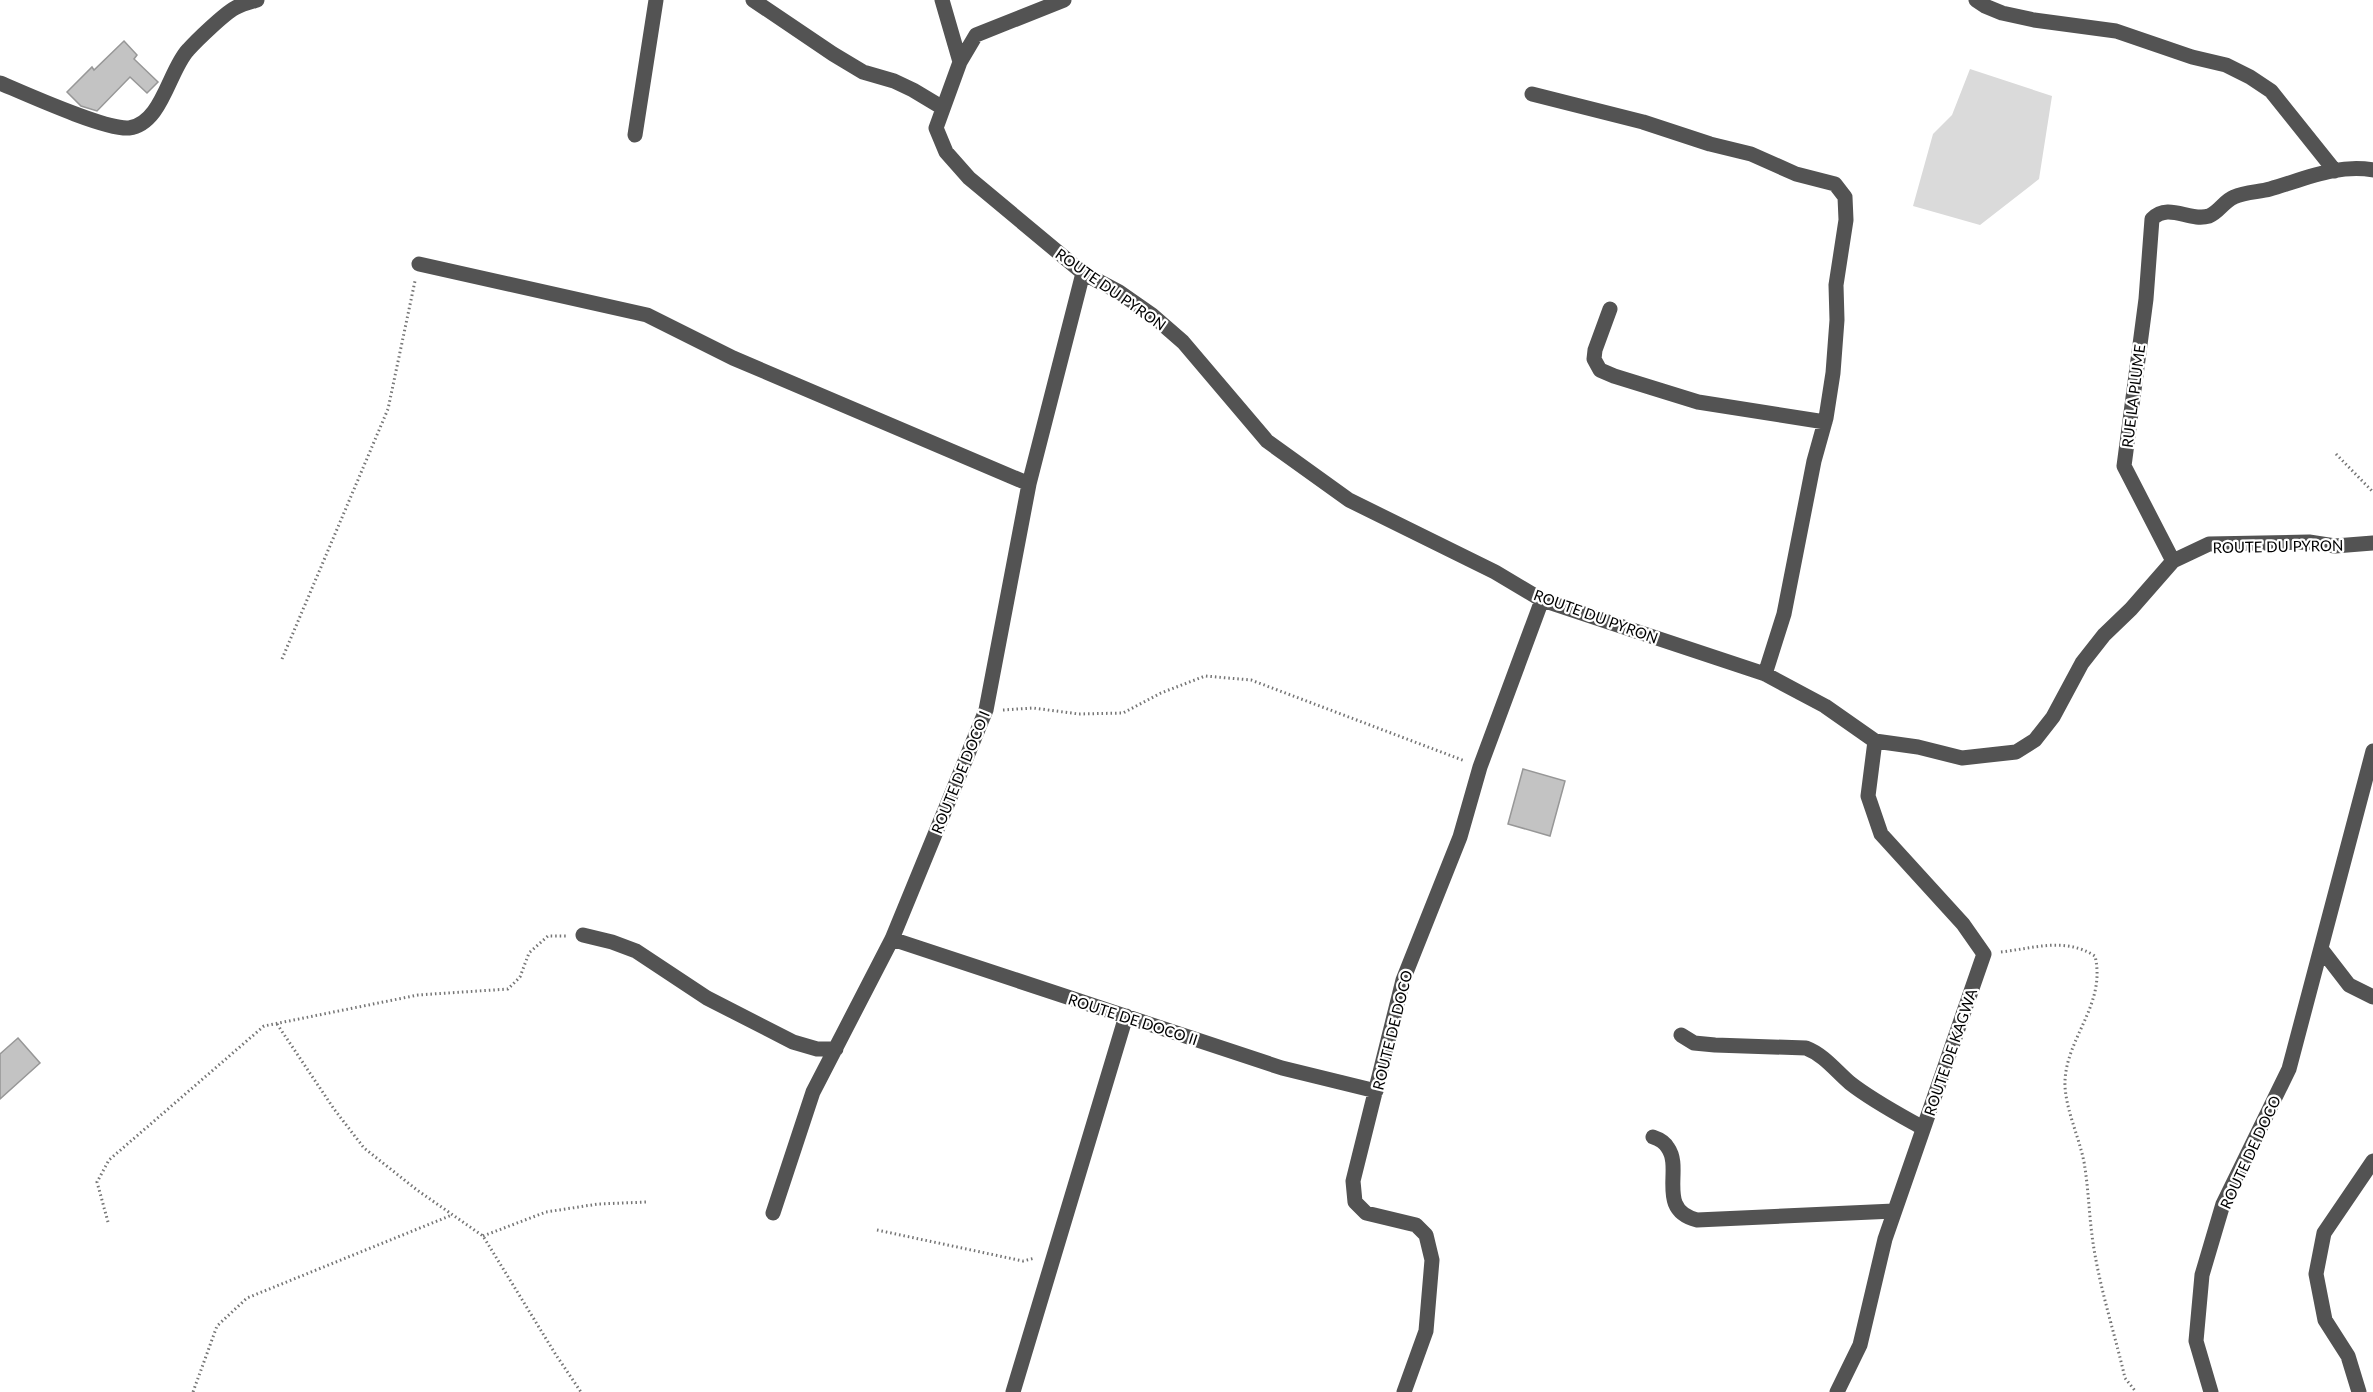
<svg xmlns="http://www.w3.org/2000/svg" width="2373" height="1392" viewBox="0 0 2373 1392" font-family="Lato,sans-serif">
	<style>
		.green { fill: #dadada }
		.building { fill: #c3c3c3; stroke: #979797; stroke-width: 1.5 }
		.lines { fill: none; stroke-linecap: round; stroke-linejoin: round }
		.path { stroke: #757575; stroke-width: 3; stroke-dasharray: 1.5 3; stroke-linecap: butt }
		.minor { stroke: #535353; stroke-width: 15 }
		.labels { text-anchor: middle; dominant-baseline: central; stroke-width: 4.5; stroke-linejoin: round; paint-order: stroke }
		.street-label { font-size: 15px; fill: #000; stroke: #fff }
	</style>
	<rect width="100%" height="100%" fill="#fff"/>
	<path class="green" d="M 1970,69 L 2052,96 L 2039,179 L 1980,225 L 1913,206 L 1933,134 L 1952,115 Z"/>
	<path class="building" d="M 124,41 L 137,55 L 134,59 L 158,82 L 147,93 L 130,77 L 97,111 L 81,106 L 67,92 L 92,67 L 94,70 Z
		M 1523,769 L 1565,781 L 1550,836 L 1508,824 Z
		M 18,1038 L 40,1063 L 0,1099 L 0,1054 Z"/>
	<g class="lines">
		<path class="path" d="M 2336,454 L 2373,492
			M 282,659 L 388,409 L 415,281
			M 1003,710 L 1033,708 L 1079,714 L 1123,713 L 1161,693 L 1205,676 L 1251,680 L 1465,761
			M 2001,952 C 2035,948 2065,937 2095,956 C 2107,1006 2063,1040 2065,1087 C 2067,1113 2079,1137 2084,1162 C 2089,1191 2089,1220 2094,1249 C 2101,1292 2115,1335 2125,1378 L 2136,1392
			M 277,1024 L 334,1109 L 364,1148 L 417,1190 L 483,1236 L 556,1355 L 581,1392
			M 108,1222 L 97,1182 L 109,1160 L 264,1026 L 418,995 L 508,989 L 520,977 L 529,953 L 548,936 L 566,936
			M 877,1230 L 1023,1261 L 1035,1258
			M 483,1236 L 546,1212 L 598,1204 L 647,1202
			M 193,1392 L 217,1326 L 247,1298 L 452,1215"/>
		<path class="minor" d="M 753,0 L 833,54 L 863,72 L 894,81 L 913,90 L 943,108
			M 942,0 L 960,62
			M 1064,0 L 976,35 L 960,62 L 936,128 L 946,152 L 969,178 L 1083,273 L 1119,292 L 1152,315 L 1183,342 L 1267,441 L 1349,500 L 1495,572 L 1542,600 L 1765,674 L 1825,706 L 1875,741 L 1918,747 L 1962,758 L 2016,752 L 2035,740 L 2053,717 L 2082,663 L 2104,635 L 2131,609 L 2173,561 L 2209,544 L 2309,542 L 2335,546 L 2373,543
			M 1976,0 L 1985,6 L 2002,13 L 2034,20 L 2116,31 L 2192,57 L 2226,65 L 2250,77 L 2271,91 L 2335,171
			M 0,83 C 26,94 105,130 129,128 C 162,124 169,70 188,50 C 197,40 224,14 235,8 C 242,4 250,2 257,0
			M 1532,94 L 1643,122 L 1710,144 L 1751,154 L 1796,174 L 1835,184 L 1845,197 L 1846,220 L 1836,285 L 1837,320 L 1833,373 L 1826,418 L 1814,461 L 1784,614 L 1765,674
			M 635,135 L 656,0
			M 419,264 L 647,315 L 733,358 L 1029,484
			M 1610,309 L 1595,350 L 1594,359 L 1600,370 L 1614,376 L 1698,402 L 1825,422
			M 2173,561 L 2124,466 L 2146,299 L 2152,219 C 2169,202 2189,222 2209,216 C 2219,212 2224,201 2234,197 C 2245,192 2259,192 2270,189 C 2302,180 2339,163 2373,170
			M 583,935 L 612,942 L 636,951 L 707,998 L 793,1042 L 817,1049 L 836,1049
			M 892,939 L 1282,1068 L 1376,1091
			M 2322,950 L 2349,985 L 2373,997
			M 1681,1035 L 1694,1043 L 1715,1045 L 1806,1048 C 1824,1055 1835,1070 1850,1083 C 1873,1101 1898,1114 1923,1128
			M 1653,1137 C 1659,1139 1665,1142 1668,1148 C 1683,1169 1656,1210 1697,1220 L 1894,1211
			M 773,1213 L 813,1092 L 892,939 L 986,710 L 1029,484 L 1083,273
			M 1013,1392 L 1126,1016
			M 1404,1392 L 1426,1331 L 1432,1260 L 1426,1235 L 1416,1225 L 1366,1213 L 1355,1202 L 1353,1181 L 1403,980 L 1460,837 L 1480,767 L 1542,600
			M 1837,1392 L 1860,1345 L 1885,1239 L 1984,954 L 1963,924 L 1881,834 L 1868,796 L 1875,741
			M 2211,1392 L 2196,1341 L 2202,1275 L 2223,1204 L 2289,1069 L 2373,751
			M 2359,1392 L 2348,1356 L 2325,1320 L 2316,1274 L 2324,1233 L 2373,1161"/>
	</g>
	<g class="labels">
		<g class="street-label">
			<text transform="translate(1111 289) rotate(35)">ROUTE DU PYRON</text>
			<text transform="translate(2133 396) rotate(-83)">RUE LA PLUME</text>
			<text transform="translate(2278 546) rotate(-1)">ROUTE DU PYRON</text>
			<text transform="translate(1596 616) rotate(20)">ROUTE DU PYRON</text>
			<text transform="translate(960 772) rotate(-68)">ROUTE DE DOCO I</text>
			<text transform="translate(1133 1019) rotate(18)">ROUTE DE DOCO II</text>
			<text transform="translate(1392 1030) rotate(-76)">ROUTE DE DOCO</text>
			<text transform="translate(1950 1052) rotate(-71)">ROUTE DE KAGWA</text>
			<text transform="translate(2250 1152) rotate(-65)">ROUTE DE DOCO</text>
		</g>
	</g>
</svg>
